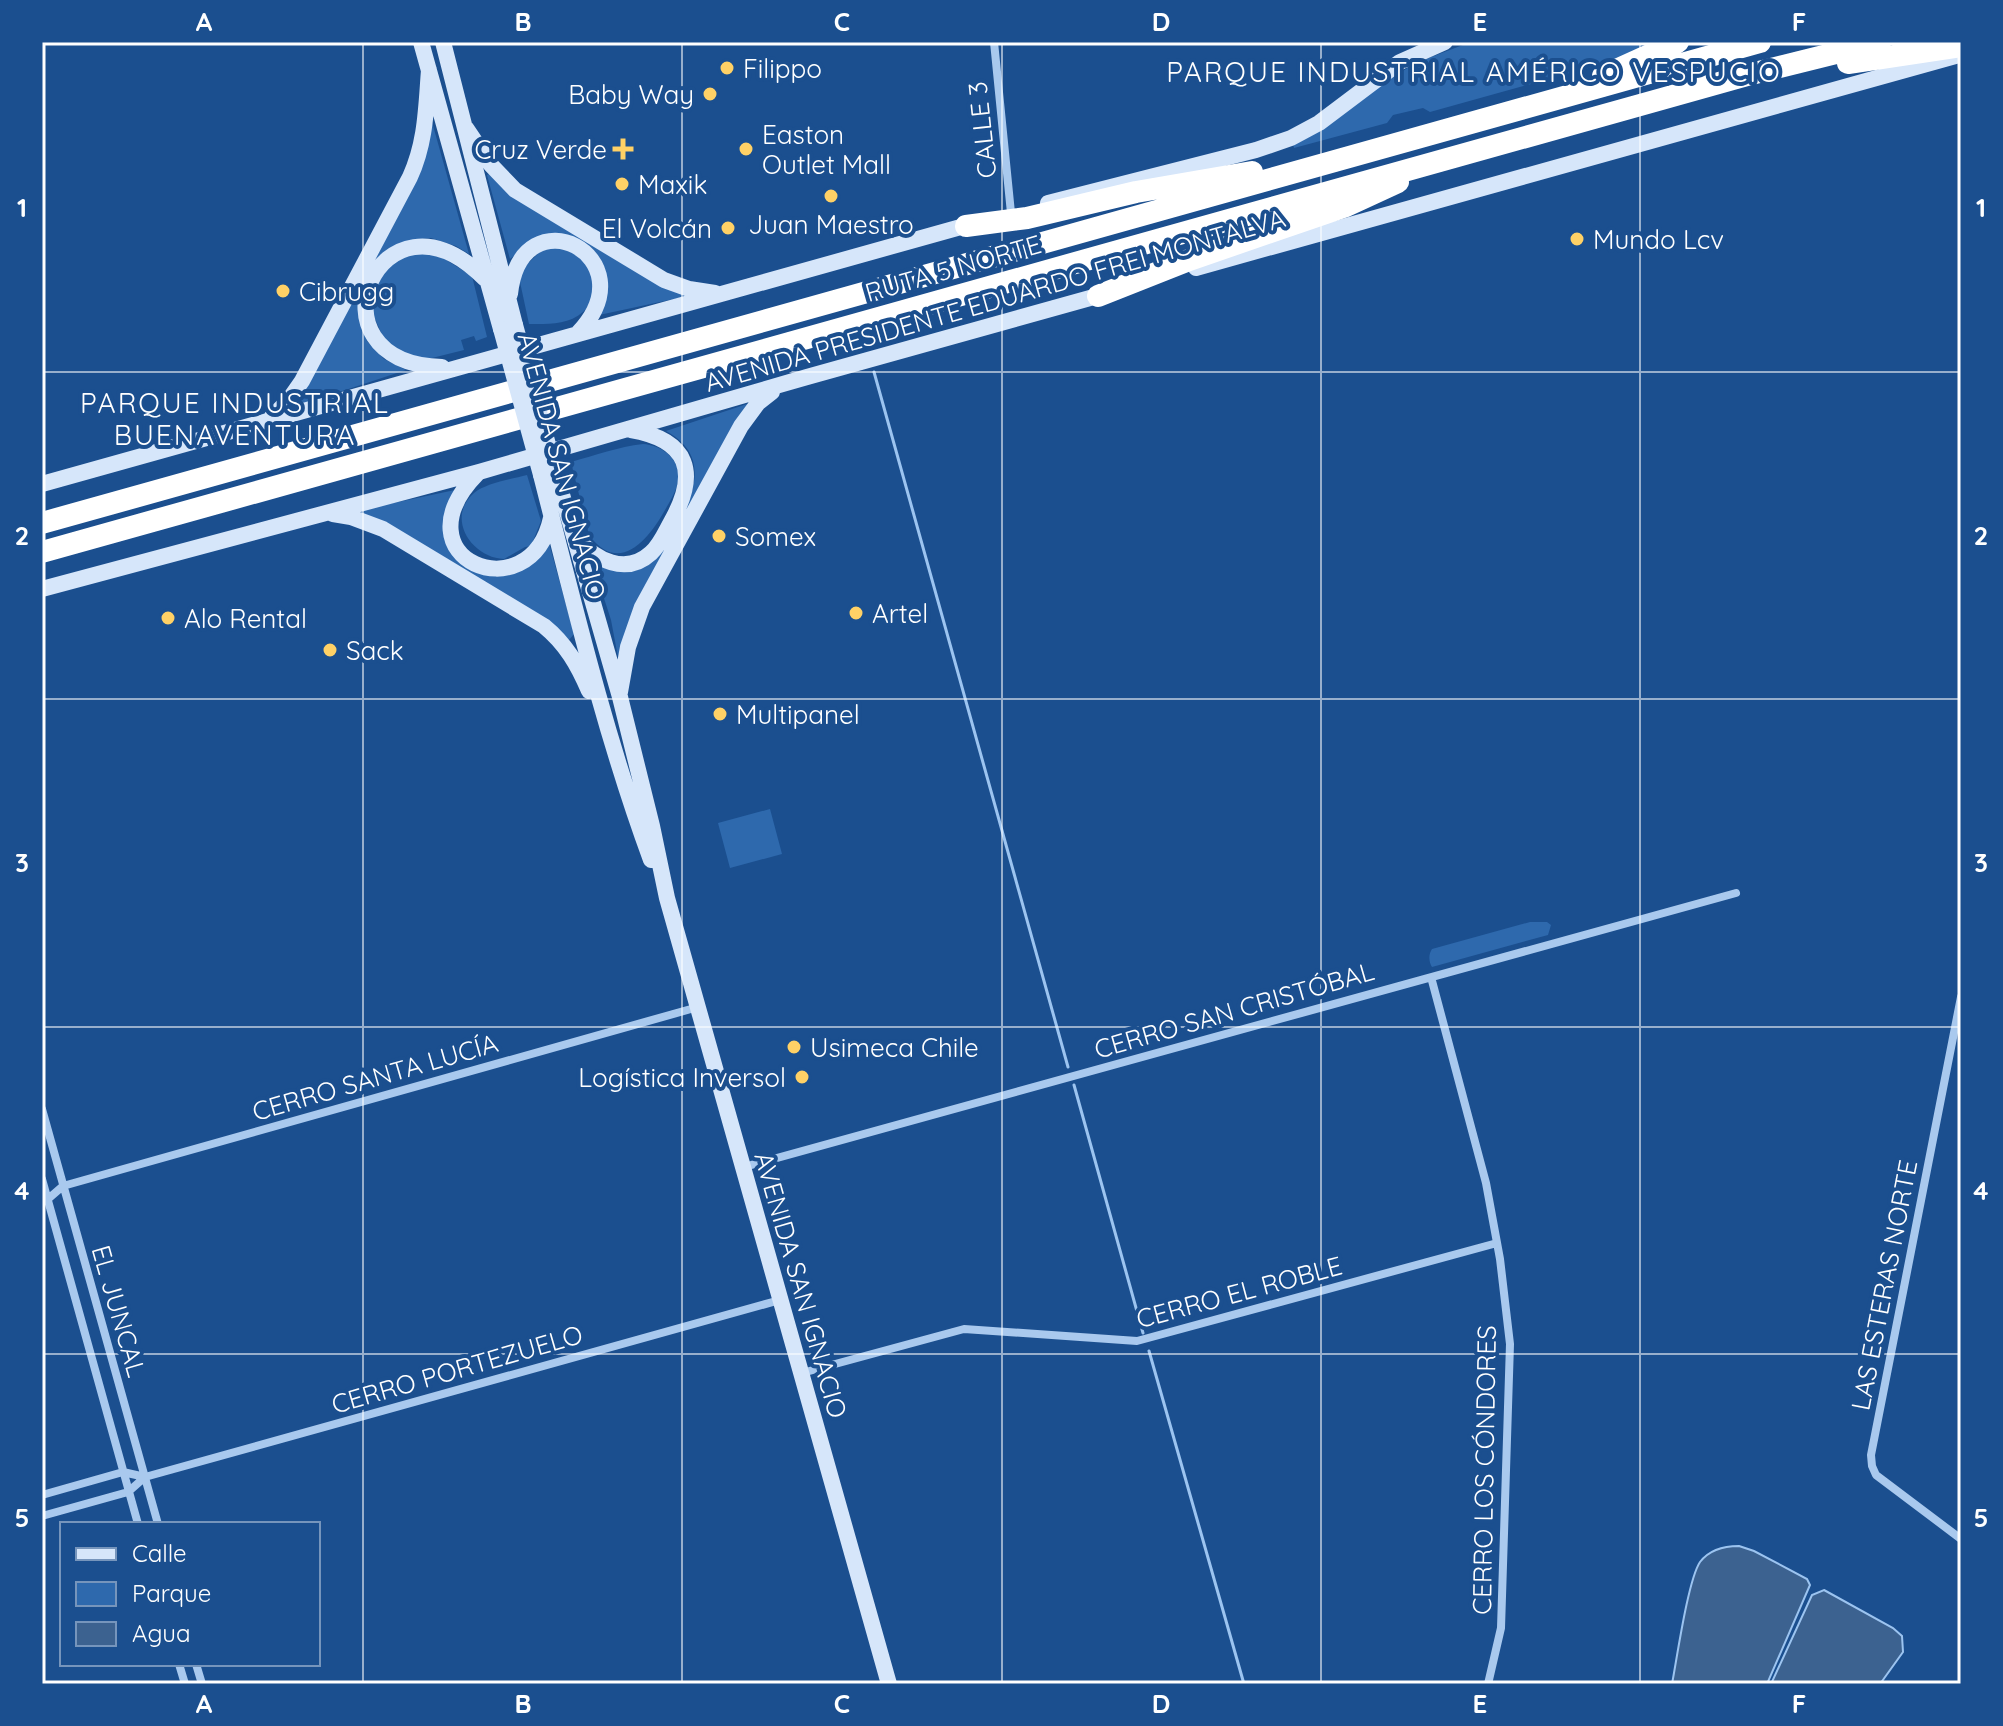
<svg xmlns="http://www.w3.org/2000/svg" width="2003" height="1726" viewBox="0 0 2003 1726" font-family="Quicksand,sans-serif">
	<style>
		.green { fill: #2e69ad }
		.water { fill: #3c6290; stroke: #9cc4f0; stroke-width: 2 }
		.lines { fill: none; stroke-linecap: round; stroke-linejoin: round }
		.stream { stroke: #9cc4f0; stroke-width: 3 }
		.minor { stroke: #a9c9ee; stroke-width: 8 }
		.secondary { stroke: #d6e6fa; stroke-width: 16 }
		.motorway { stroke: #fff; stroke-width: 22 }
		.secondary-bridge { stroke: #d6e6fa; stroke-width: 16 }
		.grid { fill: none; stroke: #fff; stroke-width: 2; stroke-opacity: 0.55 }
		.poi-dot { fill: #ffd166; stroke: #1b4f8f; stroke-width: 3 }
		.labels { text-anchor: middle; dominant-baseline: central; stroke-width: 8; stroke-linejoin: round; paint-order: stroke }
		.poi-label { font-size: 26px; fill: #fff; stroke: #1b4f8f; text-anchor: start }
		.street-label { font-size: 26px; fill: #fff; stroke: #1b4f8f }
		.neighbourhood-label { font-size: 28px; letter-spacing: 2px; fill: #fff; stroke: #1b4f8f }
		.neatline { fill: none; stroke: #fff; stroke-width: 3 }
		.grid-label { font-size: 26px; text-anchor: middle; font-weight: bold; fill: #fff }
	</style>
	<rect width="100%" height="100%" fill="#1b4f8f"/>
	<path class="green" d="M 1471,42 L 1653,42 L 1610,62 L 1430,112 L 1423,108 L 1393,115 L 1387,123 L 1294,148 L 1293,143 L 1415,63 Z
		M 432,122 L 469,254 L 456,246 L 431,238 L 411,240 L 367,275 L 359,296 L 360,321 L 367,341 L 384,359 L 406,370 L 288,409 Z
		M 489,174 L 688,296 L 599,315 C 611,295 611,259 587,246 C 574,240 552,240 537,238 L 510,259 L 487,175 Z
		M 544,248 C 555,248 571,249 581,256 C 595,268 598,300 583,312 C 568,325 548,324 529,324 L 520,282 L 521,270 Z
		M 430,250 L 472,276 L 487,337 L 476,341 L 474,336 L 461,340 L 464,350 L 428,359 L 388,349 L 370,307 C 384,263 385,262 430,250 Z
		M 753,402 L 627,628 L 618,657 L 611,620 L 593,564 C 610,570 629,576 647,566 C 661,558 669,541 676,527 C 695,492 710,455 666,431 Z
		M 643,444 C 662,445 682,460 678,481 C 677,490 670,501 665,510 C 649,539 619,576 589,535 L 571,462 C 596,455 618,447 643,444 Z
		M 527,475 L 541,521 L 531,546 L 525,547 L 504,559 C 472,558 445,518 474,493 C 486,483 512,479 527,475 Z
		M 455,490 L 446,507 L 444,526 L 489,575 C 515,576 536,566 549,543 L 574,634 L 569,640 L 362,515 L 360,510 Z
		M 770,809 L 782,854 L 730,868 L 718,823 Z
		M 1530,922 L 1547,922 L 1551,925 L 1548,935 L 1432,967 C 1429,962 1428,955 1432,949 Z"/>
	<path class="water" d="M 1739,1546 L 1754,1551 L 1807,1579 L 1810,1585 L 1767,1684 L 1672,1684 C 1677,1658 1688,1580 1700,1562 C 1710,1549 1724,1546 1739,1546 Z
		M 1824,1590 L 1893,1628 L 1902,1636 L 1903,1652 L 1880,1684 L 1771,1684 L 1812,1595 Z"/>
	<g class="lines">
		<path class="stream" d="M 874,372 L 1068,1067
			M 1074,1085 L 1143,1333
			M 1149,1351 L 1244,1684"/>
		<path class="minor" d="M 994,42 L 1011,213
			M 1431,977 L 1486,1183 L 1500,1259 L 1510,1344 L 1501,1628 L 1488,1684
			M 1961,997 L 1871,1455 L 1872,1466 L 1876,1475 L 1961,1539
			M 42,1109 L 158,1524
			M 744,1167 L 1736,893
			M 42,1179 L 138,1524
			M 42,1201 L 48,1199 L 63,1186 L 698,1007
			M 802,1373 L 964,1329 L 1137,1341 L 1497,1243
			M 42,1495 L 123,1472 L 145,1477
			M 42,1516 L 128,1492 L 145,1477 L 780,1300
			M 179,1664 L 185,1684
			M 196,1664 L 202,1684"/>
		<path class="secondary" d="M 421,42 L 501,329
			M 443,42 L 515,325
			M 466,128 L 491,165 L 515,190 L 664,280 L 689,289 L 715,293
			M 1048,203 L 1256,150 L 1291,138 L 1319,123 L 1400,62 L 1445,42
			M 1196,268 L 1959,55
			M 510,294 C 521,191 651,256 578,333
			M 442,367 C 300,363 380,172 485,279
			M 271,418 L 288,401 L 302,381 L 410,177 C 426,142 426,108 429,70
			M 555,470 L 620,697 L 652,826 L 667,898 L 889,1684
			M 478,473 C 393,559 530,614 551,518
			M 541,475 C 574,604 605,735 651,860
			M 42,484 L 975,223
			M 333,514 L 351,517 L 383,529 L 544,626 C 566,644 578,665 589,691
			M 577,538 C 595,560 626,576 651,553 C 660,545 665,533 671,522 C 699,473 689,440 631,430
			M 42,589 L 479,472 L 807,377 L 1108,293
			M 620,692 L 628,647 L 642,607 L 741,426 L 758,403 L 772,392"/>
		<path class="motorway" d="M 1848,63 L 1961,46
			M 1603,76 L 1678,42
			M 966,226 L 1027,218 L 1136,192 L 1252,172
			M 1098,296 L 1189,260 L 1346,206 L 1398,182
			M 42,523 L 1760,42
			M 42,552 L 1751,74 L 1880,42"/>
		<path class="secondary-bridge" d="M 515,325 L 555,470
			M 501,329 L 541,475"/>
	</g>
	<path class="grid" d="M 363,42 L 363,1684M 682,42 L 682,1684M 1002,42 L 1002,1684M 1321,42 L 1321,1684M 1640,42 L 1640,1684M 42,372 L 1961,372M 42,699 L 1961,699M 42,1027 L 1961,1027M 42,1354 L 1961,1354"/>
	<g class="poi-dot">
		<circle cx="727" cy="68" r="8"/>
		<circle cx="710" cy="94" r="8"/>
		<path d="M619 137h8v8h8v8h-8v8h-8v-8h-8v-8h8z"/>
		<circle cx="746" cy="149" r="8"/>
		<circle cx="622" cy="184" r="8"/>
		<circle cx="831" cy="196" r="8"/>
		<circle cx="728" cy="228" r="8"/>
		<circle cx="1577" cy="239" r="8"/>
		<circle cx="283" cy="291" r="8"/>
		<circle cx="719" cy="536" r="8"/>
		<circle cx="856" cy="613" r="8"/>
		<circle cx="168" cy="618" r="8"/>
		<circle cx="330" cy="650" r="8"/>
		<circle cx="720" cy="714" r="8"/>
		<circle cx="794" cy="1047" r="8"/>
		<circle cx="802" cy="1077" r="8"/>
	</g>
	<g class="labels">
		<g class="poi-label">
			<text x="743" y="68">Filippo</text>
			<text x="694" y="94" text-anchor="end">Baby Way</text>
			<text x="762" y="134">Easton<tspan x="762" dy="30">Outlet Mall</tspan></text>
			<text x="607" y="149" text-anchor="end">Cruz Verde</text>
			<text x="638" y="184">Maxik</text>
			<text x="831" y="224" text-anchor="middle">Juan Maestro</text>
			<text x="712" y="228" text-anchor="end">El Volcán</text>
			<text x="1593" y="239">Mundo Lcv</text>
			<text x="299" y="291">Cibrugg</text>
			<text x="735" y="536">Somex</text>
			<text x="872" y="613">Artel</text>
			<text x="184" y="618">Alo Rental</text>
			<text x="346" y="650">Sack</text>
			<text x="736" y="714">Multipanel</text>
			<text x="810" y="1047">Usimeca Chile</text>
			<text x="786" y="1077" text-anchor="end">Logística Inversol</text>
		</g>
		<g class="street-label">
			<text transform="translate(982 130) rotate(-96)">CALLE 3</text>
			<text transform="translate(953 268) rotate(-16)">RUTA 5 NORTE</text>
			<text transform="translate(995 300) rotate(-16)">AVENIDA PRESIDENTE EDUARDO FREI MONTALVA</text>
			<text transform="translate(562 466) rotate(75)">AVENIDA SAN IGNACIO</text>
			<text transform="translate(1234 1010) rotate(-16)">CERRO SAN CRISTÓBAL</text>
			<text transform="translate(375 1077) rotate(-16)">CERRO SANTA LUCÍA</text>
			<text transform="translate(801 1285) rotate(74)">AVENIDA SAN IGNACIO</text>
			<text transform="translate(1884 1285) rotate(-79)">LAS ESTERAS NORTE</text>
			<text transform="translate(1239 1292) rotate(-15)">CERRO EL ROBLE</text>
			<text transform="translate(119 1311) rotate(74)">EL JUNCAL</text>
			<text transform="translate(457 1369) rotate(-16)">CERRO PORTEZUELO</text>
			<text transform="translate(1484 1470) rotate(-89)">CERRO LOS CÓNDORES</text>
		</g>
		<g class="neighbourhood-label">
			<text x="1474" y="71">PARQUE INDUSTRIAL AMÉRICO VESPUCIO</text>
			<text x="235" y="402">PARQUE INDUSTRIAL<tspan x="235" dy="32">BUENAVENTURA</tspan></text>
		</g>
	</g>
	<rect width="2003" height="1726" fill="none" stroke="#1b4f8f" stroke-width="88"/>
	<rect x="60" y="1522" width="260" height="144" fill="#1b4f8f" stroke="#7695bc" stroke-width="2"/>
	<rect x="76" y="1548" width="40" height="12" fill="#d6e6fa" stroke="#7695bc" stroke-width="2"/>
	<text x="132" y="1562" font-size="24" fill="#ffffff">Calle</text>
	<rect x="76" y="1582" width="40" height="24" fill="#2e69ad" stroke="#7695bc" stroke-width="2"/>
	<text x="132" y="1602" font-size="24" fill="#ffffff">Parque</text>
	<rect x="76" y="1622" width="40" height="24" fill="#3c6290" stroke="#7695bc" stroke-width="2"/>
	<text x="132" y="1642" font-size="24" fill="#ffffff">Agua</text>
	<rect x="44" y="44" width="1915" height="1638" class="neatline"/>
	<g class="grid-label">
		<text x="204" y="31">A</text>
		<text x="523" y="31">B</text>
		<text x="842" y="31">C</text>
		<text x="1161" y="31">D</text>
		<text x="1480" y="31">E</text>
		<text x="1799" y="31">F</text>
		<text x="22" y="217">1</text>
		<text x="1981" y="217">1</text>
		<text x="22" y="545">2</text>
		<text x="1981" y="545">2</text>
		<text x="22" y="872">3</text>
		<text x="1981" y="872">3</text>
		<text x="22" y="1200">4</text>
		<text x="1981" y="1200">4</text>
		<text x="22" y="1527">5</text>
		<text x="1981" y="1527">5</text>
		<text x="204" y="1713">A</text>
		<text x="523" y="1713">B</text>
		<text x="842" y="1713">C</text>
		<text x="1161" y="1713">D</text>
		<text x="1480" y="1713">E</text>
		<text x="1799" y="1713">F</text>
	</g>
</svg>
